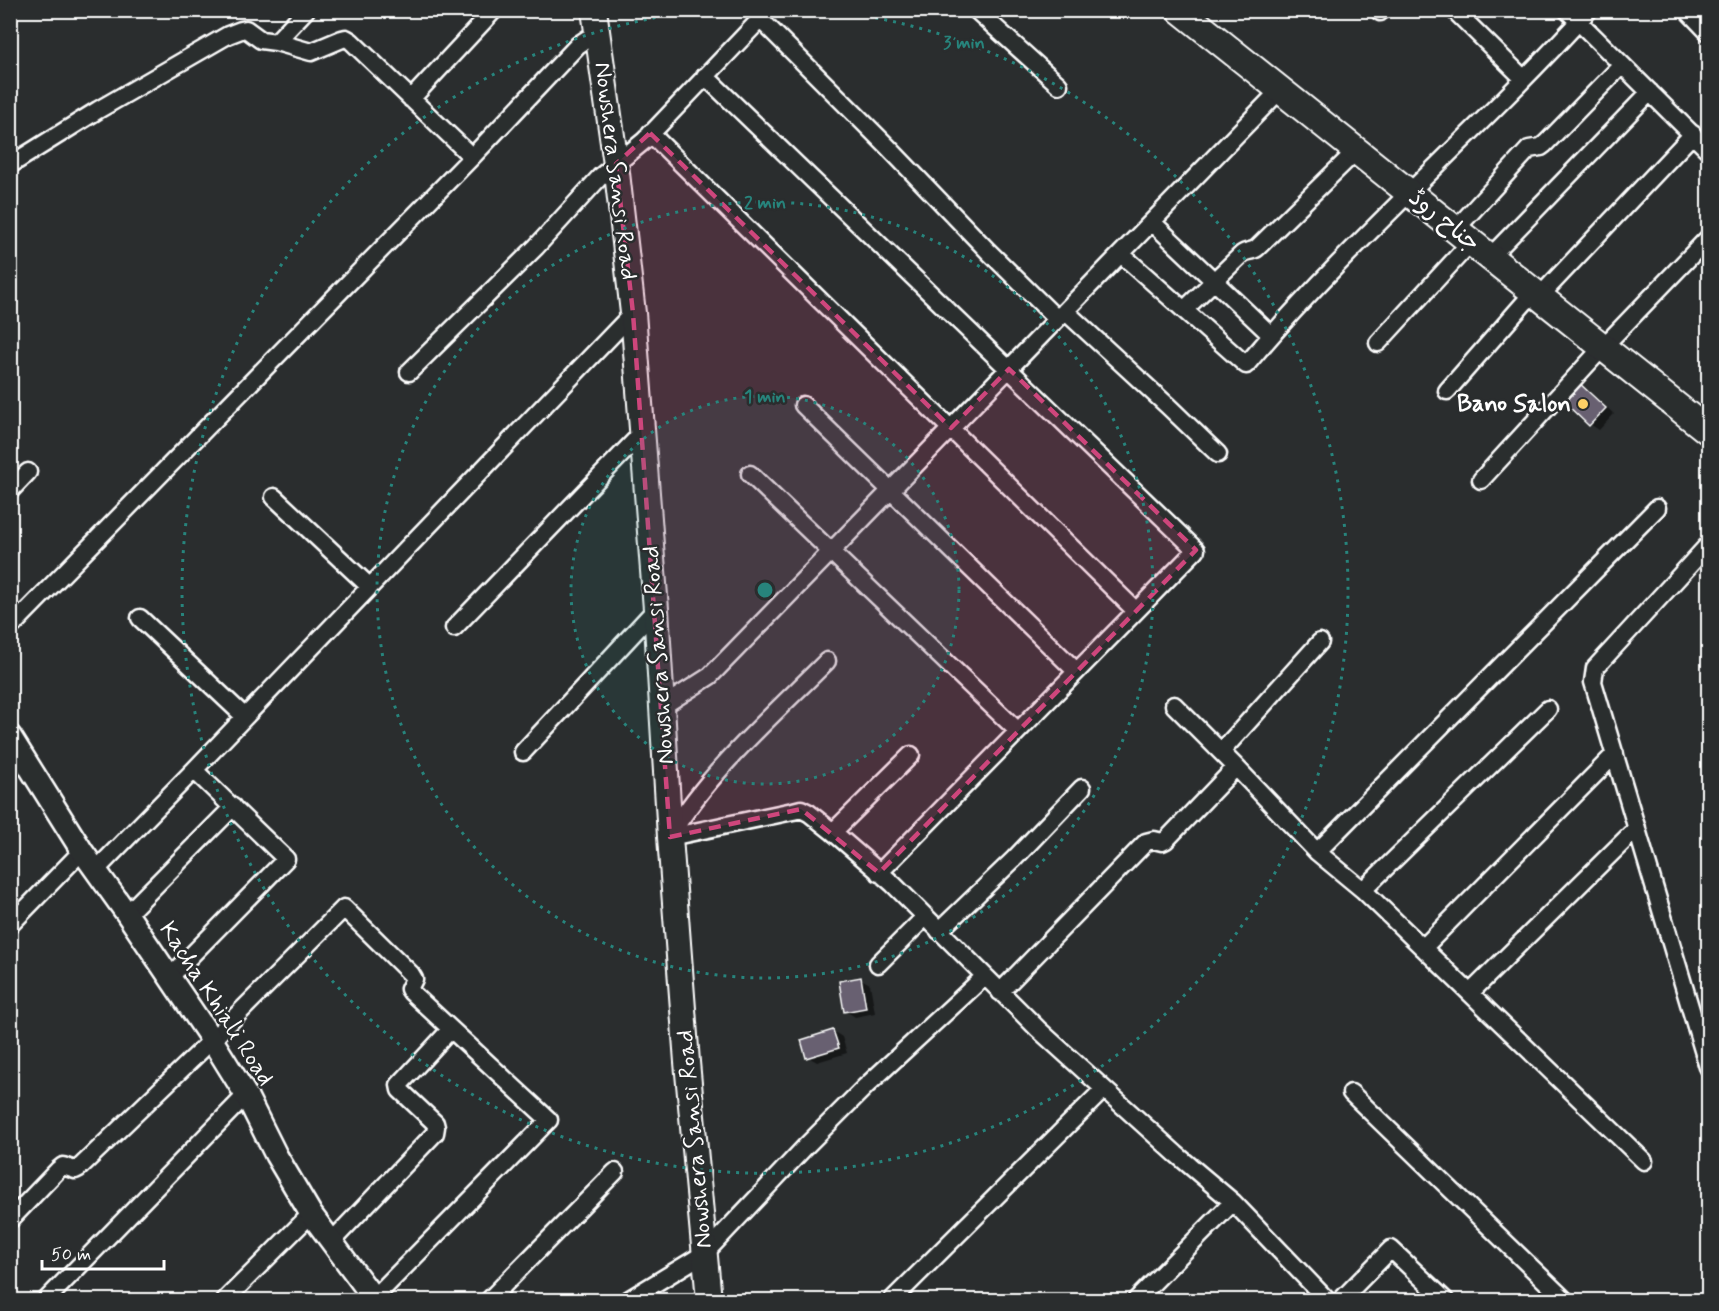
<svg xmlns="http://www.w3.org/2000/svg" width="1719" height="1311" viewBox="0 0 1719 1311" font-family="Mynerve,'Playpen Sans Arabic',sans-serif">
	<style>
		.shadow { fill: #0007 }
		.building { fill: #676071; stroke: #fff; stroke-width: 1.5 }
		.lines { fill: none; stroke-linecap: round; stroke-linejoin: round }
		.minor-casing { stroke: #fff; stroke-width: 21 }
		.tertiary-casing { stroke: #fff; stroke-width: 26 }
		.secondary-casing { stroke: #fff; stroke-width: 28 }
		.primary-casing { stroke: #fff; stroke-width: 30 }
		.minor { stroke: #2a2d2e; stroke-width: 16 }
		.tertiary { stroke: #2a2d2e; stroke-width: 21 }
		.secondary { stroke: #2a2d2e; stroke-width: 24 }
		.primary { stroke: #2a2d2e; stroke-width: 26 }
		.marked { fill: #ce467c; fill-opacity: 0.2; stroke: #ce467c; stroke-width: 4.5; stroke-dasharray: 12 8; stroke-linejoin: round }
		.ring { fill: none; stroke: #27847c; stroke-width: 3; stroke-dasharray: 3 6 }
		.poi-dot { fill: #ffd166; stroke: #2a2d2e; stroke-width: 2 }
		.labels { text-anchor: middle; dominant-baseline: central; stroke-width: 5; stroke-linejoin: round; paint-order: stroke }
		.street-label { font-size: 24px; fill: #fff; stroke: #2a2d2e }
		.poi-label { font-size: 24px; font-weight: bold; fill: #fff; stroke: #2a2d2e; text-anchor: end }
		.centre { fill: #27847c; stroke: #2a2d2e; stroke-width: 3 }
		.ring-label { font-size: 18px; text-anchor: middle; font-weight: bold; fill: #27847c; stroke: #2a2d2e; stroke-width: 5; stroke-linejoin: round; paint-order: stroke }
	</style>
	<rect width="100%" height="100%" fill="#2a2d2e"/>
	<filter id="ink" filterUnits="userSpaceOnUse"><feTurbulence type="fractalNoise" baseFrequency=".0167" numOctaves="2"/><feDisplacementMap in="SourceGraphic" scale="12" xChannelSelector="R" yChannelSelector="G"/><feConvolveMatrix kernelMatrix="1 2 1 2 8 2 1 2 1" color-interpolation-filters="sRGB"/></filter>
	<g filter="url(#ink)">
		<path class="shadow" d="M 1578,384 L 1587,389 L 1614,414 L 1599,430 L 1590,424 Z
			M 861,979 L 870,984 L 875,1013 L 855,1017 L 846,1011 Z
			M 833,1031 L 842,1037 L 847,1053 L 817,1062 L 808,1057 Z"/>
		<path class="building" d="M 1578,382 L 1606,408 L 1589,426 L 1561,399 Z
			M 861,977 L 866,1008 L 844,1012 L 839,981 Z
			M 833,1030 L 839,1048 L 806,1058 L 801,1040 Z"/>
		<g class="lines">
			<defs>
				<path id="minor" d="M 976,10 L 1059,85
					M 1379,10 L 1380,12
					M 1454,10 L 1524,79
					M 1567,10 L 1708,150
					M 1687,10 L 1708,32
					M 760,19 L 887,146 L 988,251 L 1057,319
					M 276,42 L 311,52 L 342,39 L 346,38 L 351,41 L 472,157
					M 705,76 L 1196,550 L 879,873
					M 411,99 L 494,10
					M 650,133 L 1136,611
					M 10,165 L 98,110 L 228,35 L 241,30 L 246,29 L 261,40 L 276,42 L 306,10
					M 1152,222 L 1271,335
					M 1455,230 L 1529,149 L 1541,147 L 1545,144 L 1622,65
					M 1121,254 L 1246,365 C 1352,239 1479,132 1589,10
					M 1490,257 L 1650,92
					M 1185,309 L 1242,254 C 1247,250 1252,252 1257,248 L 1356,151
					M 1065,311 L 1168,406 L 1218,454
					M 1378,343 L 1471,242
					M 409,372 L 536,247 L 600,177 L 644,141 L 769,10
					M 1447,391 L 1525,302 L 1532,297 L 1539,297 L 1693,134
					M 803,405 L 1076,671
					M 750,474 L 1018,731
					M 1481,480 L 1603,347 L 1708,238
					M 10,491 L 28,472
					M 274,497 L 370,587
					M 1708,545 L 1595,668 L 1593,682 L 1708,1067
					M 140,618 L 245,717
					M 10,628 L 472,157 L 578,45 L 587,39 L 598,36
					M 454,628 L 643,432
					M 1174,705 L 1236,767 L 1317,852 L 1363,890 L 1644,1161
					M 663,706 L 710,676 L 1280,90
					M 523,752 L 656,609
					M 1221,752 L 1320,642
					M 833,832 L 911,755
					M 670,836 C 709,771 774,714 827,661
					M 670,837 L 793,811 L 801,809 L 809,813 L 833,832 L 893,884 L 1038,1029 L 1176,1154 L 1233,1202 L 1327,1300
					M 1317,852 L 1657,508
					M 97,869 L 194,770 L 633,313
					M 1363,890 L 1548,709
					M 127,914 L 233,807
					M 10,925 L 82,851
					M 939,931 L 1014,859 L 1082,788
					M 1423,948 L 1615,754
					M 878,964 L 925,917
					M 170,977 L 286,859 L 194,770
					M 1000,992 L 1146,842 L 1154,840 L 1162,842 L 1166,840 L 1236,767
					M 1470,993 L 1637,828
					M 1351,1093 L 1565,1300
					M 10,1220 L 58,1170 L 63,1166 L 75,1170 L 79,1168 L 212,1040 L 344,908 L 411,974 L 414,979 L 409,989 L 411,992 L 549,1120 L 374,1298
					M 332,1241 L 435,1133 L 436,1127 L 435,1123 L 400,1090 L 399,1085 L 451,1029
					M 46,1300 L 246,1095
					M 225,1300 L 311,1214
					M 489,1300 L 615,1172
					M 628,1300 L 705,1253 L 805,1147 L 866,1086 L 985,976
					M 892,1300 L 1104,1089
					M 1136,1300 L 1233,1202
					M 1341,1300 L 1391,1249 L 1445,1300"/>
				<path id="tertiary" d="M 10,736 L 82,851 L 127,914 L 212,1040 L 246,1095 L 276,1155 L 311,1214 L 375,1300"/>
				<path id="secondary" d="M 594,10 L 616,164 L 633,313 L 656,609 L 670,837 L 687,1062 L 709,1300"/>
				<path id="primary" d="M 1180,10 L 1708,431"/>
			</defs>
			<use href="#minor" class="minor-casing"/>
			<use href="#tertiary" class="tertiary-casing"/>
			<use href="#secondary" class="secondary-casing"/>
			<use href="#primary" class="primary-casing"/>
			<use href="#minor" class="minor"/>
			<use href="#tertiary" class="tertiary"/>
			<use href="#secondary" class="secondary"/>
			<use href="#primary" class="primary"/>
		</g>
	</g>
	<path class="marked" d="M 650,133 L 951,428 L 1009,369 L 1196,550 L 879,873 L 801,809 L 670,837 L 633,313 L 616,164 Z"/>
	<circle cx="765" cy="590" r="194" fill="#27847c" fill-opacity=".12"/>
	<g class="ring">
		<circle cx="765" cy="590" r="194"/>
		<circle cx="765" cy="590" r="388"/>
		<path d="M831 11A583 583 0 1 1 699 11"/>
	</g>
	<circle class="poi-dot" cx="1583" cy="404" r="6"/>
	<g class="labels">
		<g class="street-label">
			<text transform="translate(615 171) rotate(83)">Nowshera Sansi Road</text>
			<text transform="translate(1444 221) rotate(39)">جناح روڈ</text>
			<text transform="translate(659 655) rotate(-94)">Nowshera Sansi Road</text>
			<text transform="translate(216 1004) rotate(57)">Kacha Khiali Road</text>
			<text transform="translate(695 1139) rotate(-95)">Nowshera Sansi Road</text>
		</g>
		<g class="poi-label">
			<text x="1571" y="404">Bano Salon</text>
		</g>
	</g>
	<circle cx="765" cy="590" r="9" class="centre"/>
	<g class="ring-label">
		<text x="964" y="48">3 min</text>
		<text x="765" y="208">2 min</text>
		<text x="765" y="402">1 min</text>
	</g>
	<rect width="1719" height="1311" fill="none" stroke="#2a2d2e" stroke-width="36"/>
	<rect x="18" y="18" width="1683" height="1275" fill="none" stroke="#fff" stroke-width="2" filter="url(#ink)"/>
	<path d="M42 1260v9h122v-9" fill="none" stroke="#ffffff" stroke-width="3"/>
	<text x="51" y="1260" font-size="18" fill="#ffffff" stroke="#2a2d2e" stroke-width="4.5" paint-order="stroke">50 m</text>
</svg>
